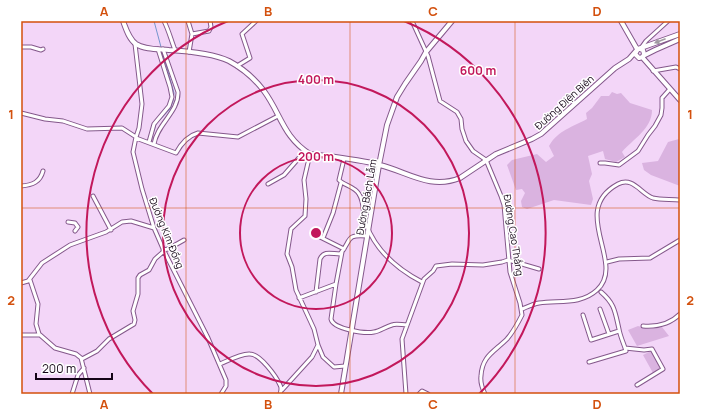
<svg xmlns="http://www.w3.org/2000/svg" width="701" height="415" viewBox="0 0 701 415" font-family="Manrope,sans-serif">
	<style>
		.green { fill: #dab3e0 }
		.lines { fill: none; stroke-linecap: round; stroke-linejoin: round }
		.stream { stroke: #7595cd; stroke-width: 1 }
		.minor-casing { stroke: #84588b; stroke-width: 5 }
		.major-casing { stroke: #84588b; stroke-width: 6 }
		.minor { stroke: #fff; stroke-width: 3 }
		.major { stroke: #fff; stroke-width: 4 }
		.oneway { fill: #a19ba2 }
		.grid { fill: none; stroke: #d3500d; stroke-width: 1; stroke-opacity: 0.55 }
		.ring { fill: none; stroke: #c2185b; stroke-width: 2 }
		.labels { text-anchor: middle; dominant-baseline: central; stroke-width: 3; stroke-linejoin: round; paint-order: stroke }
		.street-label { font-size: 10px; fill: #140417; stroke: #fff }
		.centre { fill: #c2185b; stroke: #fff; stroke-width: 2 }
		.ring-label { font-size: 12px; text-anchor: middle; font-weight: bold; fill: #c2185b; stroke: #fff; stroke-width: 3; stroke-linejoin: round; paint-order: stroke }
		.neatline { fill: none; stroke: #d3500d; stroke-width: 1.5 }
		.grid-label { font-size: 13px; text-anchor: middle; font-weight: bold; fill: #d3500d }
	</style>
	<rect width="100%" height="100%" fill="#f3d6f8"/>
	<path class="green" d="M 612,92 L 617,94 L 621,93 L 630,103 L 652,110 C 652,129 633,139 622,152 L 625,157 L 616,162 L 605,159 L 603,151 L 588,156 L 592,174 L 589,181 L 593,199 L 591,205 L 554,200 L 527,209 L 522,207 L 521,201 L 525,193 L 522,189 L 516,190 L 507,165 L 512,160 L 537,154 L 546,162 L 554,156 L 549,146 C 558,130 573,127 587,119 L 586,113 L 592,108 L 601,96 L 609,96 Z
		M 680,134 L 680,186 L 651,175 L 644,170 L 642,163 L 658,161 L 668,142 L 679,139 Z
		M 638,326 L 649,329 L 662,327 L 669,336 L 637,346 L 628,330 Z
		M 651,351 L 661,368 L 653,373 L 643,355 Z"/>
	<g class="lines">
		<path class="stream" d="M 154,21 L 161,47
			M 154,131 L 156,124 L 170,109 L 173,101 L 174,93 L 163,54"/>
		<defs>
			<path id="minor" d="M 164,21 C 169,31 171,40 175,50
				M 188,21 L 192,34 L 189,52
				M 412,21 L 428,56 L 440,101 L 457,112 L 461,119 L 462,129 L 466,141 L 473,151 L 486,160 L 501,196 L 504,205 L 510,272 L 520,303 L 522,315 C 518,323 513,332 507,339 C 494,352 482,356 481,376 C 480,383 482,388 485,394
				M 192,34 L 209,31 L 211,27 L 210,21
				M 135,44 L 142,104 L 139,128 L 136,137 L 133,152 L 142,189 L 154,228 L 164,251 L 208,338 L 226,380 L 226,386 L 221,394
				M 21,47 L 31,47 L 41,50 L 43,49
				M 641,48 L 646,41 L 668,21
				M 237,66 L 250,58 L 242,34 L 256,21
				M 653,71 L 676,67 L 680,69
				M 21,113 L 45,119 L 63,121 L 87,129 L 122,128 L 136,137
				M 136,138 L 176,153 C 181,144 187,136 198,133 L 238,137 L 278,116
				M 149,142 L 154,124 L 169,106 L 172,97 L 170,87 L 158,49
				M 154,144 C 157,124 179,112 178,92 L 163,49
				M 310,154 L 304,180 L 306,199 L 305,216 L 291,229 L 287,254 L 292,267 L 296,290 L 314,329 L 318,345 L 323,357 L 334,367 L 345,366
				M 344,159 L 339,180 C 345,186 354,186 359,194 C 365,203 362,214 366,224 C 376,251 397,269 422,282
				M 600,163 L 605,163 L 619,165 L 638,151 L 648,135 L 655,126 L 661,115 L 662,108 L 662,98 L 670,89
				M 268,184 L 284,175 L 305,151
				M 21,186 C 33,185 40,182 43,171
				M 93,196 L 111,230
				M 68,222 L 75,223 L 78,227 L 75,231
				M 314,234 L 344,249
				M 323,238 L 333,213 L 341,183
				M 163,250 L 168,249 L 184,240
				M 607,262 L 619,259 L 650,258 L 680,240
				M 30,280 L 38,304 L 36,324 L 39,334 L 55,348 L 76,354 L 81,358 L 90,394
				M 21,283 L 28,281 L 42,263 L 70,245 L 106,232 L 122,222 L 131,221 L 154,228
				M 336,284 L 331,319 C 333,329 365,334 374,332 C 380,331 385,327 392,325 C 396,323 402,325 407,325
				M 316,292 L 320,259 C 324,250 332,254 340,254 C 352,241 344,234 367,236
				M 299,298 L 336,284 L 342,252
				M 522,309 C 527,307 533,304 539,303 C 559,300 581,305 597,290 C 627,263 568,211 618,184 C 633,176 641,194 653,198 C 661,200 671,199 680,200
				M 600,309 L 609,334
				M 583,315 L 591,340 L 619,331
				M 643,326 C 656,327 670,324 680,314
				M 21,335 L 40,335
				M 625,348 L 644,350 L 652,349 L 663,369 L 637,385
				M 82,359 L 97,351 L 109,339 L 134,324 L 135,320 L 133,311 L 138,294 L 138,278 L 140,275 L 149,270 L 155,259 L 164,251
				M 589,362 L 626,351 C 624,344 620,336 619,329 C 615,312 615,304 601,292
				M 220,364 C 227,361 242,353 250,354 C 260,354 276,376 280,385 C 282,388 281,391 280,394
				M 282,390 L 312,357 L 318,345
				M 72,394 L 78,375 L 84,368
				M 406,394 L 402,339 L 424,279 L 433,271 L 436,266 L 452,264 L 483,265 L 502,262 L 508,260 L 539,269
				M 419,394 L 422,391 L 428,394"/>
			<path id="major" d="M 123,21 C 126,29 129,39 136,44 C 145,50 159,49 169,50 C 186,51 214,54 229,61 C 242,68 255,79 264,91 C 281,114 283,137 310,154 C 333,157 357,159 380,165 C 408,172 430,190 460,178 L 496,154 L 532,139 L 541,134 L 615,68 L 629,59 L 636,51
				M 621,21 L 637,49
				M 640,49 L 643,50 L 644,54 L 643,57 L 639,58 L 635,54 L 638,49 L 680,34
				M 643,56 L 655,50 L 680,39
				M 642,57 L 680,100
				M 341,394 L 379,165 L 387,125 L 397,97 L 405,84 L 421,61 L 426,52 L 452,21"/>
		</defs>
		<use href="#minor" class="minor-casing"/>
		<use href="#major" class="major-casing"/>
		<use href="#minor" class="minor"/>
		<use href="#major" class="major"/>
	</g>
	<defs><path id="oneway-solid" d="M-6-.8H1V-3.2L6.5 0L1 3.2V.8H-6Z"/></defs>
	<use class="oneway" href="#oneway-solid" transform="translate(660 41) rotate(159)"/>
	<path class="grid" d="M 186,21 L 186,394M 350,21 L 350,394M 515,21 L 515,394M 21,208 L 680,208"/>
	<g class="ring">
		<circle cx="316" cy="233" r="76"/>
		<circle cx="316" cy="233" r="153"/>
		<path d="M153 394A229 229 0 0 1 228 21M404 21A229 229 0 0 1 479 394"/>
	</g>
	<g class="labels">
		<g class="street-label">
			<text transform="translate(564 102) rotate(-42)">Đường Điện Biên</text>
			<text transform="translate(366 197) rotate(-80)">Đường Bách Lẫm</text>
			<text transform="translate(167 233) rotate(68)">Đường Kim Đồng</text>
			<text transform="translate(514 235) rotate(81)">Đường Cao Thắng</text>
		</g>
	</g>
	<circle cx="316" cy="233" r="6" class="centre"/>
	<g class="ring-label">
		<text x="478" y="75">600 m</text>
		<text x="316" y="84">400 m</text>
		<text x="316" y="161">200 m</text>
	</g>
	<rect width="701" height="415" fill="none" stroke="#ffffff" stroke-width="44"/>
	<path d="M36 373v6h76v-6" fill="none" stroke="#140417" stroke-width="2"/>
	<text x="42" y="373" font-size="12" fill="#140417" stroke="#ffffff" stroke-width="3" paint-order="stroke">200 m</text>
	<rect x="22" y="22" width="657" height="371" class="neatline"/>
	<g class="grid-label">
		<text x="104" y="16">A</text>
		<text x="268" y="16">B</text>
		<text x="433" y="16">C</text>
		<text x="597" y="16">D</text>
		<text x="11" y="119">1</text>
		<text x="690" y="119">1</text>
		<text x="11" y="305">2</text>
		<text x="690" y="305">2</text>
		<text x="104" y="409">A</text>
		<text x="268" y="409">B</text>
		<text x="433" y="409">C</text>
		<text x="597" y="409">D</text>
	</g>
</svg>
